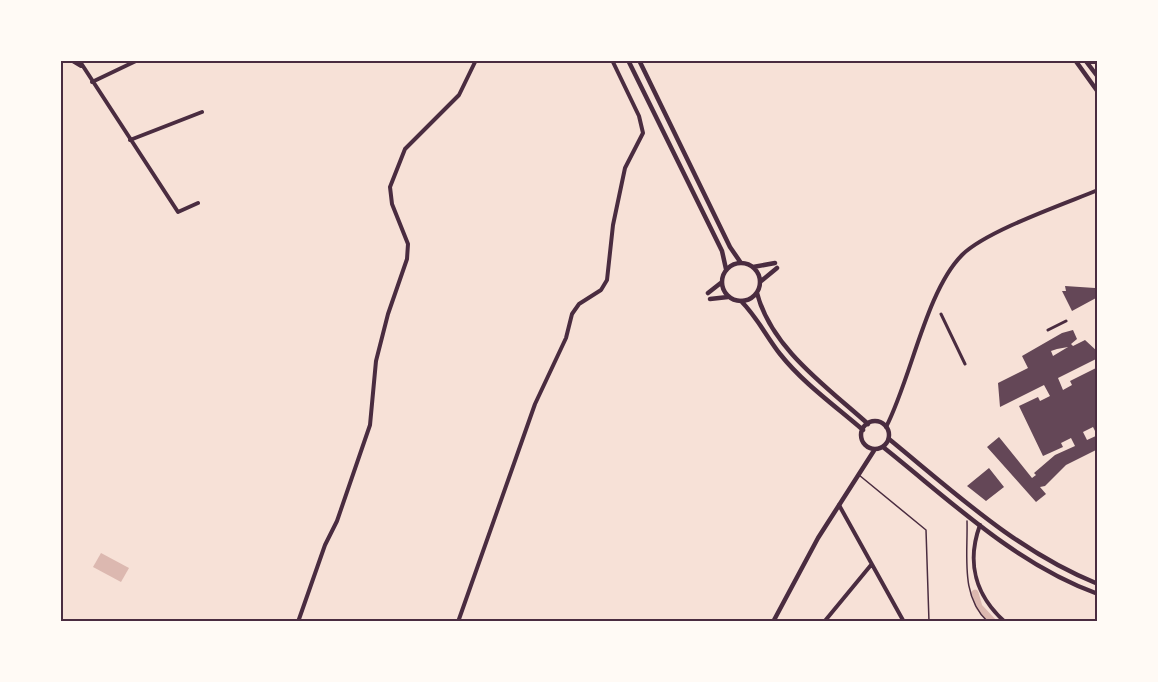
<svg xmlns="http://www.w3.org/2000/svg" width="1158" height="682" viewBox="0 0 1158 682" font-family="'PT Sans',sans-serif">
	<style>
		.water { fill: #dcb8b0 }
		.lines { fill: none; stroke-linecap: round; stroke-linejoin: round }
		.canal { stroke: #dcb8b0; stroke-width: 7 }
		.building { fill: #644757; fill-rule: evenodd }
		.path { stroke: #4a2c40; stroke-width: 1.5 }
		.service { stroke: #4a2c40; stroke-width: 1.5 }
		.pedestrian { stroke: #4a2c40; stroke-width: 3 }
		.minor { stroke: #4a2c40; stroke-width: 4 }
		.tertiary { stroke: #4a2c40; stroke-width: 4.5 }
		.neatline { fill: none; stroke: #4a2c40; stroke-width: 2 }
	</style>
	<rect width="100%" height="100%" fill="#f7e1d7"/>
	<path class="water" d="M 101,553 L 129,568 L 121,582 L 93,567 Z"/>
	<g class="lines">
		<path class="canal" d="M 975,593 L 979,607 L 993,622"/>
	</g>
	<path class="building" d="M 1065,286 L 1095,288 L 1096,298 L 1072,311 L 1062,291 L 1066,291 Z
		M 1073,330 L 1077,339 L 1071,344 L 1073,346 L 1085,340 L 1098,352 L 1098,358 L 1058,378 L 1063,390 L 1072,385 L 1070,381 L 1096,368 L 1095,365 L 1098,364 L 1098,429 L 1095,431 L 1093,427 L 1083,432 L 1087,440 L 1098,435 L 1098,449 L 1066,465 L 1045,486 L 1040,487 L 1046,494 L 1036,502 L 987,447 L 999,437 L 1032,478 L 1036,475 L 1034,473 L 1055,455 L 1075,446 L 1071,438 L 1061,443 L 1063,447 L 1043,456 L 1019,406 L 1038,397 L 1040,401 L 1050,396 L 1044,385 L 1000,407 L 998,383 L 1028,368 L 1022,356 L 1062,333 ZM 1068,347 L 1053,356 L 1051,351 L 1057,349 Z
		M 989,468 L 1004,487 L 986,501 L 967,486 Z"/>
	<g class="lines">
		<path class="path" d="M 967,521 C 968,556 960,596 988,622"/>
		<path class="service" d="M 859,475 L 926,530 L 929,622"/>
		<path class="pedestrian" d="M 941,314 L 965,364
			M 1048,330 L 1066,321"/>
		<path class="minor" d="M 71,60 L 81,66
			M 79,60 L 178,212 L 198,203
			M 1087,62 L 1098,62
			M 92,82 L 138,60
			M 130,140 L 202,112
			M 886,427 C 911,379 926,291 962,255 C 986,231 1064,204 1098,190
			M 839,505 L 904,622
			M 980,525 C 966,563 976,596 1005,622
			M 298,622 L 325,545 L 337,521 L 370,425 L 376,361 L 388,314 L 407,259 L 408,244 L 392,204 L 390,187 L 405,149 L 459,95 L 476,60
			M 458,622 L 535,404 L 566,338 L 572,314 L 579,304 L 601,290 L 607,280 L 613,225 L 625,168 L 643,133 L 639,116 L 612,60
			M 824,622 L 871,565"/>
		<path class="tertiary" d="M 628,60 L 722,251 L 726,269
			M 639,60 L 730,247 L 741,263
			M 1075,60 L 1098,92
			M 1085,60 L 1098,77
			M722 282a19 19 0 1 1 38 0a19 19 0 1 1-38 0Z
			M 753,267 L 775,263
			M 760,282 L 777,268
			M 708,293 L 722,282
			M 757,293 C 771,348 827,387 868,424
			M 710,299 L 728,297
			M 741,301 C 757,317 766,336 780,354 C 803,383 834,405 863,430
			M861 435a14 14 0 1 1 28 0a14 14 0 1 1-28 0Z
			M 889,439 C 955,493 1018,552 1098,584
			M 883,447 C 951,501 1015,564 1098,594
			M 773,622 L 818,538 L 875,449"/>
	</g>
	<rect width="1158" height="682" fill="none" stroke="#fffaf5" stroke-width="123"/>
	<rect x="62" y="62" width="1034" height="558" class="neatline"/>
</svg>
